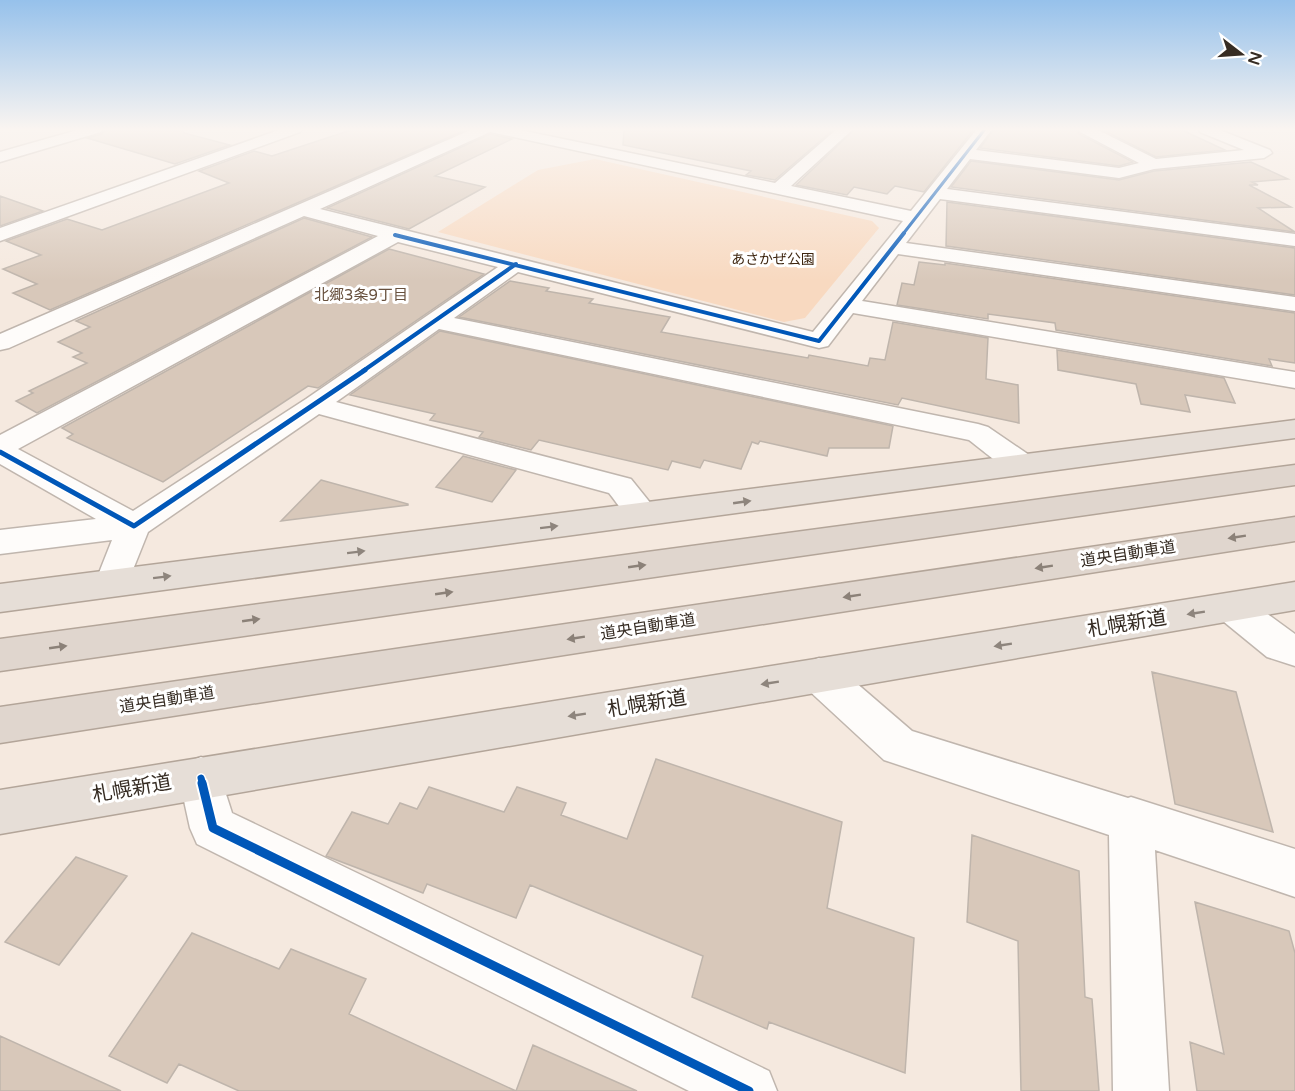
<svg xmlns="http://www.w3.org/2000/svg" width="1295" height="1091" viewBox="0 0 1295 1091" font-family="'Varela Round','Noto Sans JP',sans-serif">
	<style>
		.green { fill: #f8d9c0 }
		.building { fill: #d8c8ba; stroke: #bfb5ac; stroke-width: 1.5 }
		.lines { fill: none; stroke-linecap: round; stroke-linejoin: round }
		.minor-casing { stroke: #c0b6ae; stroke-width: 3 }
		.secondary-casing { stroke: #c0b6ae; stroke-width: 3 }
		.trunk-casing { stroke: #b3a599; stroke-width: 3 }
		.motorway-casing { stroke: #b3a599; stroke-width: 3 }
		.minor { fill: #fefcfa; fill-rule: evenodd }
		.secondary { fill: #fefcfa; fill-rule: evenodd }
		.trunk { fill: #e6ded7; fill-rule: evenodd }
		.motorway { fill: #e0d6ce; fill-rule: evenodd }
		.cycleway-far4-casing { stroke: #fff; stroke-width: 5 }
		.cycleway-far3-casing { stroke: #fff; stroke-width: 6 }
		.cycleway-far2-casing { stroke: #fff; stroke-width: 8 }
		.cycleway-far1-casing { stroke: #fff; stroke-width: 10 }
		.cycleway-casing { stroke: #fff; stroke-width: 13 }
		.cycleway-far4 { stroke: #0057b8; stroke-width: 3 }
		.cycleway-far3 { stroke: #0057b8; stroke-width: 4 }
		.cycleway-far2 { stroke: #0057b8; stroke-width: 5 }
		.cycleway-far1 { stroke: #0057b8; stroke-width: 7 }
		.cycleway { stroke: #0057b8; stroke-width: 9 }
		.oneway { fill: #8e857d }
		.oneway2 { fill: #8b8178 }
		.labels { text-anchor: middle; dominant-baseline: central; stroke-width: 6; stroke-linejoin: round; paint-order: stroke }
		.far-park-label { font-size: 14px; fill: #3e2610; stroke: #fff }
		.far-neighbourhood-label { font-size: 15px; fill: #67503d; stroke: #fff }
		.street-label { font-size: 16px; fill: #362c23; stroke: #fff }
		.near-street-label { font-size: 20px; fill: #362c23; stroke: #fff }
	</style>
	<rect width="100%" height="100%" fill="#f5e9df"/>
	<path class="green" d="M 595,159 L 872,221 L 879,228 L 805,318 L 784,322 L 438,232 L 538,170 Z"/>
	<path class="building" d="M 105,129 L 183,129 L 184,133 L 230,145 L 175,164 L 87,138 L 102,134 Z
		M 354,129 L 468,129 L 50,310 L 13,293 L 37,284 L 3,269 L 41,255 L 6,241 L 67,219 L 102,230 L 229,183 L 199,171 L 254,151 L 272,156 Z
		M 624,129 L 834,129 L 775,180 L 746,175 L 751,171 L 623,145 Z
		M 855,129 L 974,129 L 924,192 L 895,186 L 887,194 L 854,187 L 847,195 L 796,185 Z
		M 994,129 L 1076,129 L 1079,134 L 1133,162 L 1119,166 L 980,148 Z
		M 1101,129 L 1180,129 L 1225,150 L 1156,157 Z
		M 490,134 L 512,139 L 435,176 L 485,187 L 409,229 L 327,208 Z
		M 971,161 L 1119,180 L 1154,171 L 1251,162 L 1288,179 L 1252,182 L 1258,185 L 1249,185 L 1291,207 L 1258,208 L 1295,232 L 951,187 Z
		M 0,196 L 43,211 L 0,226 Z
		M 947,202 L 1295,248 L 1295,295 L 946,246 Z
		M 304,218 L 372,237 L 37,413 L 16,401 L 33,393 L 29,391 L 87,363 L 73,357 L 82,353 L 58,342 L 90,327 L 76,321 Z
		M 389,249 L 484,274 L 318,388 L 308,386 L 163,482 L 67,438 L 73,434 L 62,428 Z
		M 919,262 L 945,265 L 945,263 L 1295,313 L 1295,363 L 1269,359 L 1272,366 L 1056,330 L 1055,323 L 988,314 L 988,319 L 897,305 L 902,283 L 914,285 Z
		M 510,281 L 549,288 L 546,291 L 593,299 L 589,303 L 670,317 L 661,332 L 808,358 L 809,355 L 868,366 L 870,358 L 885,360 L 893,322 L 988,338 L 986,379 L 1018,385 L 1019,423 L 902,398 L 898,405 L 459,317 Z
		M 440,331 L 893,426 L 889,448 L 829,448 L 827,456 L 760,441 L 758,444 L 752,442 L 741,469 L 704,460 L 700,468 L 672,461 L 668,470 L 539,440 L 531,450 L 479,437 L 483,432 L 430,420 L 435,414 L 350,395 Z
		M 1057,350 L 1224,378 L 1235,403 L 1185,395 L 1190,412 L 1141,404 L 1136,384 L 1058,370 Z
		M 463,456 L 516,470 L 492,502 L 436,487 Z
		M 321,480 L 408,504 L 408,505 L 281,521 Z
		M 1152,672 L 1236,692 L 1273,832 L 1175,804 Z
		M 656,759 L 842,822 L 827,908 L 914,938 L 905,1073 L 769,1022 L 767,1029 L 692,997 L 703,956 L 530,885 L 516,918 L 427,884 L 423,893 L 326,856 L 352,812 L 388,824 L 400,803 L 417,809 L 429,787 L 504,812 L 517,787 L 566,803 L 561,815 L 627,839 Z
		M 972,835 L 1079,871 L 1085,997 L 1092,999 L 1099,1091 L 1021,1091 L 1018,941 L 967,922 Z
		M 76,857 L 127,876 L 59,965 L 5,942 Z
		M 1195,902 L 1289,931 L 1295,953 L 1295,1091 L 1197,1091 L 1190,1042 L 1224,1054 Z
		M 192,933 L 279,969 L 291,949 L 366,979 L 349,1014 L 516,1091 L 533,1045 L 637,1091 L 239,1091 L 179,1064 L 167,1083 L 109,1056 Z
		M 0,1036 L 121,1091 L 0,1091 Z"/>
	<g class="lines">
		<defs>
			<path id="minor" d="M 81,129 L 103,129 L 101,132 L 0,162 L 0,152 Z
				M 473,129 L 515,129 L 775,183 L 837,129 L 853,129 L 791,186 L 911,211 L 977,129 L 992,129 L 976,150 L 1119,168 L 1139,163 L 1080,132 L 1078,129 L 1096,129 L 1156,159 L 1244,150 L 1200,132 L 1198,129 L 1217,129 L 1270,150 L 1272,153 L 1264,158 L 1154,169 L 1119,178 L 970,159 L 947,189 L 1295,234 L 1295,246 L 940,199 L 906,243 L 1295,297 L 1295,311 L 898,254 L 862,301 L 1295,372 L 1295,388 L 853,313 L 828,346 L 819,348 L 518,272 L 454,318 L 978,424 L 988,427 L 1032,457 L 1037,464 L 1032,471 C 1009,477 987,453 969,440 L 439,329 L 336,402 L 631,479 L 660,515 L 655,523 C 631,530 623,510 609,493 L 319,414 L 148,532 L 124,592 L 112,596 L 100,592 L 95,583 L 112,540 L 0,554 L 0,530 L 96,519 L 0,464 L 0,435 L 378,236 L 304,216 L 9,348 L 0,350 L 0,334 ZM 490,132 L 495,133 L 903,221 L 813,332 L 320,209 ZM 398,242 L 498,267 L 306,399 L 133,511 L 18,449 Z
				M 1231,593 L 1244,597 L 1295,634 L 1295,666 L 1267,657 L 1218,617 L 1213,607 L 1218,597 Z
				M 819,658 L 833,663 L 912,731 L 1128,798 L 1131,797 L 1295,849 L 1295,897 L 1155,850 L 1169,1091 L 1113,1091 L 1109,835 L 884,760 L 805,687 L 800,675 L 805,663 Z
				M 201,757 L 216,763 L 232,813 L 769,1071 L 777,1091 L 689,1091 L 197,844 L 190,828 L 179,778 L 186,763 Z"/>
			<path id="secondary" d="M 282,129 L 302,129 L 300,132 L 0,241 L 0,228 Z"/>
			<path id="trunk" d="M 1295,420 L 1295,438 L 0,612 L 0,584 Z
				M 1295,582 L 1295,610 L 0,834 L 0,790 Z"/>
			<path id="motorway" d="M 1295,465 L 1295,485 L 0,671 L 0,639 Z
				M 1295,517 L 1295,541 L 0,743 L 0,707 Z"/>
		</defs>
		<use href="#minor" class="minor-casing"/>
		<use href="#secondary" class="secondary-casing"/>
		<use href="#trunk" class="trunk-casing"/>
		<use href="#motorway" class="motorway-casing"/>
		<use href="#minor" class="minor"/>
		<use href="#secondary" class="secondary"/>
		<use href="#trunk" class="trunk"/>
		<use href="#motorway" class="motorway"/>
		<defs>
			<path id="cycleway-far4" d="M 903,234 L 985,129"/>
			<path id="cycleway-far3" d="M 395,235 L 819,341 L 904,233
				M 363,371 L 516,264"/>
			<path id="cycleway-far2" d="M 0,452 L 134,526 L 365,370"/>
			<path id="cycleway-far1" d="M 201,778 L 203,785"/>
			<path id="cycleway" d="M 202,783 L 213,828 L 749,1091"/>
		</defs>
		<use href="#cycleway-far4" class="cycleway-far4-casing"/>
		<use href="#cycleway-far3" class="cycleway-far3-casing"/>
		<use href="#cycleway-far2" class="cycleway-far2-casing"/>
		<use href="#cycleway-far1" class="cycleway-far1-casing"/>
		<use href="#cycleway" class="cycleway-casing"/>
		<use href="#cycleway-far4" class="cycleway-far4"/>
		<use href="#cycleway-far3" class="cycleway-far3"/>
		<use href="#cycleway-far2" class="cycleway-far2"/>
		<use href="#cycleway-far1" class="cycleway-far1"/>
		<use href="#cycleway" class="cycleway"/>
	</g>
	<defs><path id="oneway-solid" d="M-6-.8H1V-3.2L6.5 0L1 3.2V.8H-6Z" transform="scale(1.5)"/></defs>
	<g class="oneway">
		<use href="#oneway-solid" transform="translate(742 502) rotate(-8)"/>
		<use href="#oneway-solid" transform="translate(549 527) rotate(-7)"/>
		<use href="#oneway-solid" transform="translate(356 552) rotate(-7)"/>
		<use href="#oneway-solid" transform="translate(162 577) rotate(-7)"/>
		<use href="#oneway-solid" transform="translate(1196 613) rotate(171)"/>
		<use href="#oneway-solid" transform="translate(1003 645) rotate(171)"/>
		<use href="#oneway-solid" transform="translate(770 683) rotate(171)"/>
		<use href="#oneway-solid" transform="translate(577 715) rotate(171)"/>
	</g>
	<g class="oneway2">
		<use href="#oneway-solid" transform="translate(1237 537) rotate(171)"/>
		<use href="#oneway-solid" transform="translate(637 566) rotate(-8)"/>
		<use href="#oneway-solid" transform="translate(1044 567) rotate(171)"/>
		<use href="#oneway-solid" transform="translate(444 593) rotate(-8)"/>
		<use href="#oneway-solid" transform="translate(852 596) rotate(171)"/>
		<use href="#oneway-solid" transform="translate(251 620) rotate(-8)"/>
		<use href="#oneway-solid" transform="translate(576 638) rotate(171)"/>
		<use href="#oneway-solid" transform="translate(58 647) rotate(-8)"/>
	</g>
	<linearGradient id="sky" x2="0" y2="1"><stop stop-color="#96c1eb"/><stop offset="0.46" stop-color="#faf5f1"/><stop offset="1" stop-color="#faf5f1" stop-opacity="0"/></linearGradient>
	<rect width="1295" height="281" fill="url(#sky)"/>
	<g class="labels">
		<g class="far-park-label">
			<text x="773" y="259">あさかぜ公園</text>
		</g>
		<g class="far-neighbourhood-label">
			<text x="361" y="295">北郷3条9丁目</text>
		</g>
		<g class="street-label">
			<text transform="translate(1128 554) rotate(-9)">道央自動車道</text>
			<text transform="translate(648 627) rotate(-9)">道央自動車道</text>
			<text transform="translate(167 700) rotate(-9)">道央自動車道</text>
		</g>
		<g class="near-street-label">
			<text transform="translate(1127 624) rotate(-9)">札幌新道</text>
			<text transform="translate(647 704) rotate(-9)">札幌新道</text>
			<text transform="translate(132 789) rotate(-10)">札幌新道</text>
		</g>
	</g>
	<g transform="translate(1241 54) rotate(107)" stroke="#ffffff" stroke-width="4.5" paint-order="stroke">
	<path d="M0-4.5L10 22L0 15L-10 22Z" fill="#362c23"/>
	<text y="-9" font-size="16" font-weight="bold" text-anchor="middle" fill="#362c23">N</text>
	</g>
</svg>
